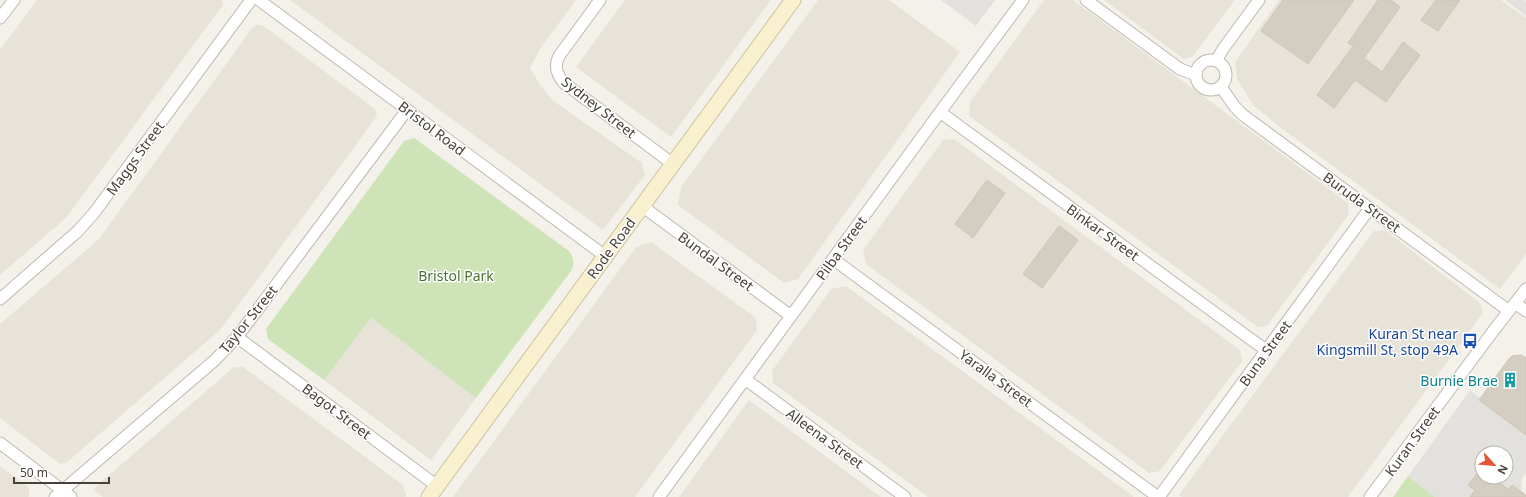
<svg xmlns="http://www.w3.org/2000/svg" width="1526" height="497" viewBox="0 0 1526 497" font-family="'Noto Sans',sans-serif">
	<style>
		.residential { fill: #e7e3d9 }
		.green { fill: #cee3b8 }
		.parking { fill: #e2e1de }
		.building { fill: #d4cdc1; stroke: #cec5b5 }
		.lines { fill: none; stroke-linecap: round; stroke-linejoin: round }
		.street-casing { stroke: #beb9ae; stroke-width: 13 }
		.secondary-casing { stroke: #cec49f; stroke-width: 17 }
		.street { stroke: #fff; stroke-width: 11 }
		.secondary { stroke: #f9f0cf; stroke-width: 15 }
		.labels { text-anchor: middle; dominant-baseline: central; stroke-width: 3; stroke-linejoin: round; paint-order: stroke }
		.street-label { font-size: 14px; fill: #474239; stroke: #fff }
		.park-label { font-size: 14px; fill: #487232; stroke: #fff }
		.transit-label { font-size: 14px; fill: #164399; stroke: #fff; text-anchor: end }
		.culture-label { font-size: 14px; fill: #0d838f; stroke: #fff; text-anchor: end }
	</style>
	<rect width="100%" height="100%" fill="#f3f1ea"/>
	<path class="residential" d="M 37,0 L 222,0 L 223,5 L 66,218 L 0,275 L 0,50 Z
		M 290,0 L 576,0 L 540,49 L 530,68 L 540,85 L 552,100 L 642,163 L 645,175 L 603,230 Z
		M 625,0 L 771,0 L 671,137 L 576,67 Z
		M 818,0 L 889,0 L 960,52 L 798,279 L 784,283 L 678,205 L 681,187 Z
		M 1044,0 L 1073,0 L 1348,203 L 1349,214 L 1267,326 L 1258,327 L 969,116 L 970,102 Z
		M 1104,0 L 1235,0 L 1192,57 L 1184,59 Z
		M 1279,0 L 1501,0 L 1526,18 L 1526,254 L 1500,289 L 1277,125 L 1253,105 L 1237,79 L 1235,62 Z
		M 256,25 L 261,25 L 265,27 L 375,109 L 377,116 L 220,330 L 66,463 L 60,464 L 0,418 L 0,324 L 99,239 L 253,27 Z
		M 954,139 L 1240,350 L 1242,361 L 1160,471 L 1149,473 L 866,264 L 863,250 L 943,140 Z
		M 1385,230 L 1480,303 L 1483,313 L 1348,497 L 1182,497 L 1179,495 L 1374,231 Z
		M 651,242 L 756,318 L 757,330 L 635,497 L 453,497 L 636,247 Z
		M 846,286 L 1133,496 L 1133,497 L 928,497 L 773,383 L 772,371 L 831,289 Z
		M 371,318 L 476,398 L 431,460 L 324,380 Z
		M 234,367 L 243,367 L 403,485 L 406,495 L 405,497 L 103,497 L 95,491 L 94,488 Z
		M 749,400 L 881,497 L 679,497 Z
		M 0,466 L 29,488 L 29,496 L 28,497 L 0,497 Z"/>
	<path class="green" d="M 414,138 L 569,251 C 574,258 575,263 571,271 L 476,398 L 371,318 L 324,380 L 268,339 L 266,329 L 404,141 Z
		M 1408,476 L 1435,497 L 1393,497 Z"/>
	<path class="parking" d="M 941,0 L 995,0 L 976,26 Z
		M 1505,0 L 1524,0 L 1526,1 L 1526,16 Z
		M 1470,390 L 1524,434 L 1526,431 L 1526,473 L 1522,479 L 1521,492 L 1512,485 L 1508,489 L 1491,477 L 1506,477 L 1506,453 L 1482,453 L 1482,477 L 1484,479 L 1477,474 L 1469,485 L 1475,490 L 1470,497 L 1435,497 L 1408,476 Z"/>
	<path class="building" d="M 1283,0 L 1354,0 L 1308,64 L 1261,31 Z
		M 1378,0 L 1391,0 L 1400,7 L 1364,58 L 1382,72 L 1403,42 L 1420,55 L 1386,102 L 1355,80 L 1334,108 L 1317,95 L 1353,46 L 1348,43 Z
		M 1436,0 L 1460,0 L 1438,31 L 1421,20 Z
		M 987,180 L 1005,193 L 973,238 L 955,224 Z
		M 1059,226 L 1078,240 L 1042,288 L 1023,274 Z
		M 1522,355 L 1526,358 L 1526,435 L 1479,400 L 1508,360 L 1512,356 Z
		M 1477,474 L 1481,477 L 1491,477 L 1508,489 L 1512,485 L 1526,495 L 1526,497 L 1470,497 L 1475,490 L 1468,485 Z"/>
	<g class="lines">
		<defs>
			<path id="street" d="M 259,0 L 605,256
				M 600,0 L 559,56 C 554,66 556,74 564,83 L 673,164
				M 1086,0 L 1180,69 L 1196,75
				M 0,18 L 14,0
				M1196 75a15 15 0 1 1 30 0a15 15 0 1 1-30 0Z
				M 1216,61 L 1223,49 L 1259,0
				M 1221,87 L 1235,107 L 1243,115 L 1509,311
				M 940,112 L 1267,351
				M 642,206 L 791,316
				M 833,259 L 1158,497
				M 0,299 L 78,231 L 94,213 L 251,0
				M 1515,303 L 1526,311
				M 237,337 L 437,486
				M 745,379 L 905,497
				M 0,443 L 71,497
				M 55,497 L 215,360 L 237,337 L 407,110
				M 659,497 L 940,112 L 1023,0
				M 1159,497 L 1370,208
				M 1370,497 L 1494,330 L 1526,289"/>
			<path id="secondary" d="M 429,497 L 793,0"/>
		</defs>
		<use href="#street" class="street-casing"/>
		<use href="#secondary" class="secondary-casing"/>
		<use href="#street" class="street"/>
		<use href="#secondary" class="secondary"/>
	</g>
	<defs>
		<symbol id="bus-bare" viewBox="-9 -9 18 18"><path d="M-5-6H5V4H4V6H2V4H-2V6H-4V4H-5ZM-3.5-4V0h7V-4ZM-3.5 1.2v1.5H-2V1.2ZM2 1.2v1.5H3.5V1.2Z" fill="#1a4fb4" stroke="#fff" stroke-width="2.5" paint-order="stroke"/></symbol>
		<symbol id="building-bare" viewBox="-9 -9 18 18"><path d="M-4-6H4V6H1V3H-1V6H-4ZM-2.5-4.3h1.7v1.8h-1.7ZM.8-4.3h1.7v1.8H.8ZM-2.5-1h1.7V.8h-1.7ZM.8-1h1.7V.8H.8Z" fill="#0f9aa8" stroke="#fff" stroke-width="2.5" paint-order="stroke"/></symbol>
	</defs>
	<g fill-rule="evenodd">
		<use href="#bus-bare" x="1459" y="330" width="22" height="22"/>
		<use href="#building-bare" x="1499" y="369" width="22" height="22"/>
	</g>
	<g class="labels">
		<g class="street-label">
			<text transform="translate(599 107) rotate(38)">Sydney Street</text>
			<text transform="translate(432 128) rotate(37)">Bristol Road</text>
			<text transform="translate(135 158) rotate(-54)">Maggs Street</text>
			<text transform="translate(1362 202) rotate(36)">Buruda Street</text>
			<text transform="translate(1103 232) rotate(36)">Binkar Street</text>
			<text transform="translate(611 248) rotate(-54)">Rode Road</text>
			<text transform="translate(841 248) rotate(-54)">Pilba Street</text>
			<text transform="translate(716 261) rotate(36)">Bundal Street</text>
			<text transform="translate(248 319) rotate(-51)">Taylor Street</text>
			<text transform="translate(1265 353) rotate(-54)">Buna Street</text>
			<text transform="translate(996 378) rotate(36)">Yaralla Street</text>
			<text transform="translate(337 411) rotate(37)">Bagot Street</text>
			<text transform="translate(825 438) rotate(36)">Alleena Street</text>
			<text transform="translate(1412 441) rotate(-54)">Kuran Street</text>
		</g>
		<g class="park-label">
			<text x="456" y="275">Bristol Park</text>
		</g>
		<g class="transit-label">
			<text x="1458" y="333">Kuran St near<tspan x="1458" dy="16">Kingsmill St, stop 49A</tspan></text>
		</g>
		<g class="culture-label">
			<text x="1498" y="380">Burnie Brae</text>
		</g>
	</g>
	<g transform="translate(1494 465) rotate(117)"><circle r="19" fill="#ffffff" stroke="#b5b3b0"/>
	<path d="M0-3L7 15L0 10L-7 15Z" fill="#e25432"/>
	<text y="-6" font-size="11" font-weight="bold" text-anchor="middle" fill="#474239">N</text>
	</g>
	<path d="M14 477v6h95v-6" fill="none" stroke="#474239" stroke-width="2"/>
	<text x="20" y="477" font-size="12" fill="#474239" stroke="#ffffff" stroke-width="3" paint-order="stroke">50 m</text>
</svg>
